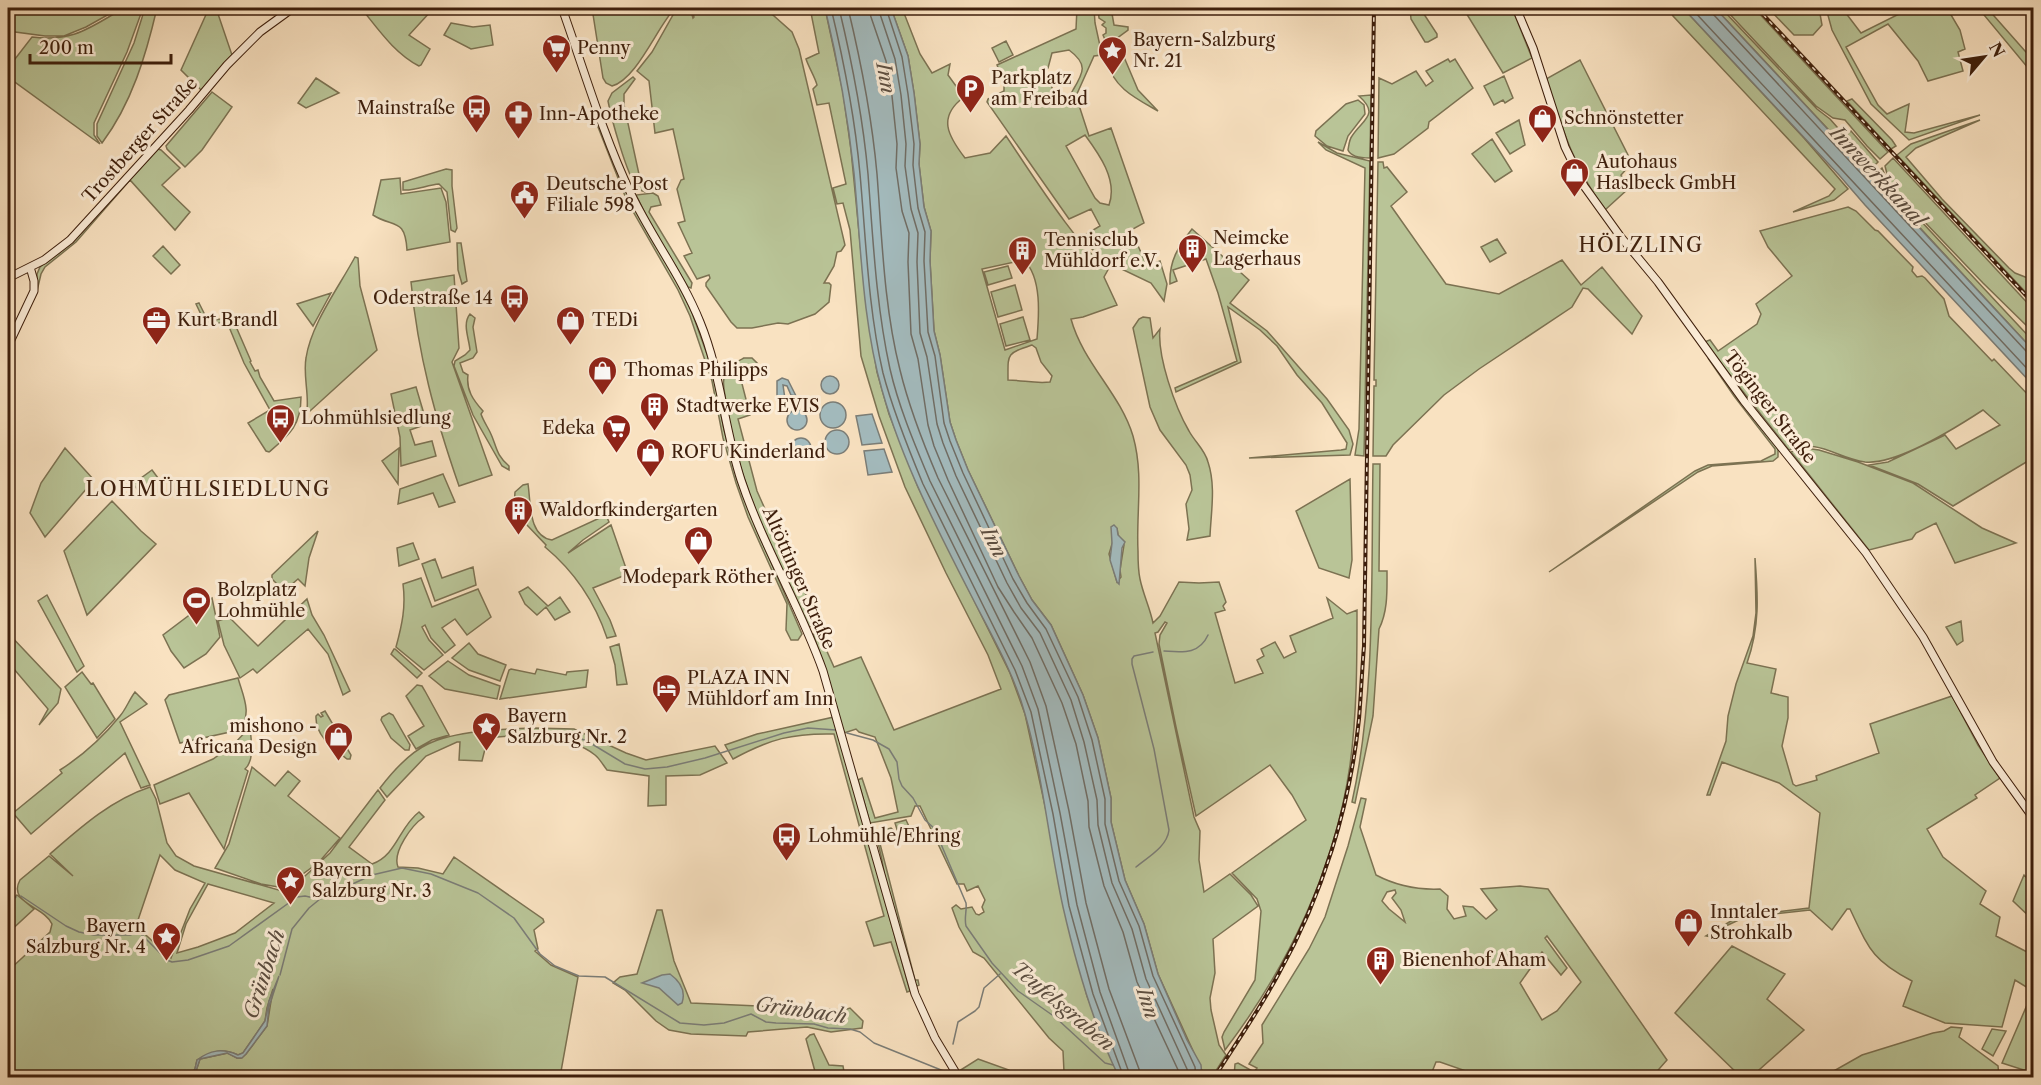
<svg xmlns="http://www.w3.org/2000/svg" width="2041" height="1085" viewBox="0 0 2041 1085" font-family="'Libre Caslon Text',serif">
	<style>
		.green { fill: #b9c497; stroke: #7c7252; stroke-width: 1.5; fill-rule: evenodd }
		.water { fill: #a3bbbe; stroke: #7b7d77; stroke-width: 1.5 }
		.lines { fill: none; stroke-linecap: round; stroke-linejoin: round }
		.shore { stroke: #706d65; stroke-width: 1.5 }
		.stream { stroke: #7b7d77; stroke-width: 1.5 }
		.secondary-casing { stroke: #3e1f0c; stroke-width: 9 }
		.secondary { stroke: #fbecd7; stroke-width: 7 }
		.rail-casing { stroke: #3e1f0c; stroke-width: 4 }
		.rail { stroke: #fbecd7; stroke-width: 1.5; stroke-dasharray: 4.5; stroke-linecap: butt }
		.labels { text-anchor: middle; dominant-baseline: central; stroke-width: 6; stroke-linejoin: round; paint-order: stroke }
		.poi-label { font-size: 18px; fill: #3e1f0c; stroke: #fbecd7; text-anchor: start }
		.street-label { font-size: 18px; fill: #3e1f0c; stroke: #fbecd7 }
		.water-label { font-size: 20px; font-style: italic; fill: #5c4e41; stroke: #fbecd7 }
		.neighbourhood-label { font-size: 20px; letter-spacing: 1.5px; fill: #3e1f0c; stroke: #fbecd7 }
	</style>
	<rect width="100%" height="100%" fill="#f9e2c1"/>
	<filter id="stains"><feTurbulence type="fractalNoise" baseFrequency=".00333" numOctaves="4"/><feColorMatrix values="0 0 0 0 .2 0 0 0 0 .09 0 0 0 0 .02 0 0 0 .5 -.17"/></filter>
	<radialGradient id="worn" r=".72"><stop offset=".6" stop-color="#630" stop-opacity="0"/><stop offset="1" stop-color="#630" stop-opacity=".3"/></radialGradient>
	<path class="green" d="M 8,8 L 120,8 L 86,27 L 64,36 L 45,36 L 8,31 Z
		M 124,8 L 143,8 L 127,52 L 94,123 L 94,135 L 100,144 L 8,77 L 8,68 L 32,37 C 74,42 89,28 124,8 Z
		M 145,8 L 157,8 C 146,55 132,103 102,143 L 97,136 L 97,124 L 134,43 Z
		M 209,8 L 216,8 L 232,55 L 202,91 L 181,70 Z
		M 390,8 L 393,8 L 398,13 L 404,8 L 427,8 L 431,11 L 409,35 L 430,49 L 421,65 L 419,66 C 396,54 381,33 365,13 Z
		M 592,8 L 675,8 C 657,27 637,79 612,86 L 606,83 L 603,78 Z
		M 680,8 L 690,8 L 693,18 L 694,17 L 692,8 L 765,8 L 792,32 L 799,49 L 845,245 L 841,251 L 837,252 L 834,266 L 824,283 L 829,283 L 831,285 L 829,302 L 815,314 L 788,324 L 778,323 L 752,328 L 737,328 L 731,322 L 706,286 L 706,283 L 710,278 L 709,275 L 697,279 L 684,256 L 692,253 L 678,223 L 685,221 L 677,189 L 681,180 L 684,179 L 673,129 L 655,133 L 649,81 L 637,71 L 652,52 L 673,15 Z
		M 810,8 L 825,8 L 843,92 L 851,150 L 866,304 L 877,372 L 889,414 L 918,487 L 1010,673 L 1025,714 L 1047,815 L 1064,908 L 1087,996 L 1119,1077 L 1071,1077 L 1064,1072 L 1063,1051 L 1049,1038 L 984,958 L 973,952 L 959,927 L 952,908 L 956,905 L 961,909 L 972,907 L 976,914 L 979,915 L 984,912 L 982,907 L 985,900 L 978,886 L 967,891 L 964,884 L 957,884 L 920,806 L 915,806 L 911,816 L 870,823 L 858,780 L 862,778 L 875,818 L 898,812 L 891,778 L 875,737 L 859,732 L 856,729 L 844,733 L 826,671 L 813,634 L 820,636 L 834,667 L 861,657 L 894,730 L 1001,689 L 988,655 L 946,573 L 905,487 L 879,416 L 861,356 L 850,230 L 843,203 L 837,204 L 833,188 L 846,184 L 829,103 L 817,105 L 813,89 L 817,85 C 815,77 809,68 806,59 L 819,53 Z
		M 891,8 L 902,8 L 920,54 L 932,73 L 950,64 L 948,75 L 964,97 C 937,117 948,136 965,158 L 990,153 L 1006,136 C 1024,162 1084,258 1109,268 L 1104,277 L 1117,305 L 1083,317 L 1071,319 C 1083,363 1120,393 1133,436 C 1144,475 1136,512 1138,551 C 1138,560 1138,570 1140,579 C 1143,594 1150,608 1153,623 L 1160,616 L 1179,582 L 1199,583 L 1219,582 L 1226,602 L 1223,606 L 1225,610 L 1215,613 L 1235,683 L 1263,673 L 1257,660 L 1264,656 L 1261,649 L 1275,642 L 1284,658 L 1296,652 L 1290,636 L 1333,618 L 1327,598 L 1347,614 L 1357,610 C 1357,661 1357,714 1350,765 C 1335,869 1288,967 1225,1050 L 1222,1037 L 1224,1032 L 1255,980 L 1261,911 L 1257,899 L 1232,873 L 1306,820 L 1292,795 L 1270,765 L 1196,816 L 1176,727 L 1159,644 L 1160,635 L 1167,623 L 1165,622 L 1158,632 L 1155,633 L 1194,817 L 1200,831 L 1199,860 L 1204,892 L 1230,874 L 1251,895 L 1258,906 L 1213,939 L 1215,973 L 1210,998 L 1211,1010 L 1219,1045 L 1226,1055 L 1212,1077 L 1205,1077 L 1158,974 L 1144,924 L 1125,880 L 1111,822 L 1111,798 L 1098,738 L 1083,695 L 1051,625 L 1032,600 L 1019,576 L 968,470 L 956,440 L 950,422 L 940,355 L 934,331 L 930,261 L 931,231 L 924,207 L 919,164 L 920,144 L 914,93 L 908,56 ZM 1024,260 C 1042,278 1039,315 1037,339 L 1005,350 L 982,269 ZM 1032,345 L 1036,348 L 1041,362 L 1052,376 L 1050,382 C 1035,384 1023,380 1008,380 C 1008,353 1006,354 1032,345 ZM 1117,528 L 1118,535 L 1124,545 L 1120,570 L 1121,577 L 1117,582 L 1109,554 Z
		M 1077,8 L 1094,8 L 1095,23 L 1102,55 L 1094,56 L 1076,96 L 1089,136 L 1111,128 L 1144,223 L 1131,230 L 1147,266 L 1160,261 L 1167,284 L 1164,301 L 1151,283 L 1105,261 L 1092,249 L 1083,236 L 1100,226 L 1091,209 L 1069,219 L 987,102 L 988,99 L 1004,91 L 1004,83 L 997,65 L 1076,29 ZM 1069,50 C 1088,64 1084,72 1073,90 C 1069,97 1069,100 1061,105 L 1058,104 L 1051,85 L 1043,83 L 1041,73 L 1048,68 L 1052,53 ZM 1085,135 C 1099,154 1118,180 1109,205 L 1100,203 L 1095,198 L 1066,146 Z
		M 1098,8 L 1111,8 L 1114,25 L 1128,27 L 1128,30 L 1109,44 L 1106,42 L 1103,35 L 1106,33 L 1106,28 L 1102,25 L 1105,22 L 1099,18 Z
		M 1410,8 L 1420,8 L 1437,34 L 1437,37 L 1428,42 L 1425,42 L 1411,19 Z
		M 1463,8 L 1512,8 L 1532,58 L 1503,73 Z
		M 1668,8 L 1683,8 L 1804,138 L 1848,189 L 1834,200 L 1793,212 L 1829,196 L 1835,189 L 1673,16 Z
		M 1715,8 L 1721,8 L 1817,109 L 1830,119 L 1845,136 L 1851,131 L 1878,162 L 1868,172 Z
		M 1724,8 L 1754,8 L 1888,152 L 1880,159 L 1867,146 L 1845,120 L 1833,118 L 1816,106 Z
		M 1768,8 L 1819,8 L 1822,25 L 1813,35 L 1794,35 Z
		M 1826,8 L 1842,8 L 1861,33 L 1911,8 L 1947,8 L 1960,30 L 1965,49 L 1958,52 L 1963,71 L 1928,81 L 1918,61 L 1888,24 L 1846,47 L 1878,105 L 1887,114 L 1909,104 L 1905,132 L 1914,133 L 1980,115 L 1909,140 L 1871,104 L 1832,30 Z
		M 1982,8 L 1987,8 L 2033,60 L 2033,74 L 1984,15 Z
		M 451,23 L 473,27 L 490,25 L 493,45 L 471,49 L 444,35 Z
		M 1006,41 L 1013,55 L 999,62 L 992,48 Z
		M 1121,50 L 1138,90 L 1158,111 C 1137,99 1112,87 1108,62 Z
		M 1448,59 L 1450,62 L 1455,59 L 1473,88 L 1429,122 L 1428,128 L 1394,154 L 1378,158 L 1379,78 L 1392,84 L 1416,71 L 1426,86 L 1433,81 L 1426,71 Z
		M 1580,60 L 1632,163 L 1621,175 L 1629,188 L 1605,210 C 1574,168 1562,128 1546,79 Z
		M 1504,76 L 1513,98 L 1505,103 L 1503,100 L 1494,105 L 1484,86 Z
		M 633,77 L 635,79 L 624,94 L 624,105 L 640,179 L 647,191 L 645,192 C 641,190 640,191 637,187 C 627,176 611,117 608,101 L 612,93 Z
		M 316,78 L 339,93 L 306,108 L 298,103 Z
		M 212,92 L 232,107 L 202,150 L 185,167 L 167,149 L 166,146 Z
		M 1371,95 L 1370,158 C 1363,158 1351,157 1348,150 C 1349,145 1349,140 1352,136 C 1363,119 1380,115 1359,96 Z
		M 1852,99 L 1892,140 L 1896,146 L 1891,149 L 1847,101 Z
		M 1358,100 L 1364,105 L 1365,114 L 1348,136 L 1343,151 L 1327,146 L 1315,136 L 1316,131 L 1346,104 Z
		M 593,108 L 631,203 L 675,278 L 691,310 L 712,368 L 724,430 L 736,476 L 751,516 L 802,634 L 798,640 L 791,640 L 786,630 L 787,604 L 748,517 L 736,483 L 723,438 L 712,381 L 690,316 L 678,290 L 627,201 L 598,127 L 586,111 Z
		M 1519,120 L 1525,145 L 1510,154 L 1496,133 Z
		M 1980,120 L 1916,148 L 1906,157 L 1942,199 L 2009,268 L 2015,273 L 2033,280 L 2033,288 L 2031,289 L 2033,300 L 1897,155 L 1911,144 Z
		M 1492,139 L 1512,171 L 1495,182 L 1472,154 Z
		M 1318,142 L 1337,153 L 1370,161 L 1364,456 L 1355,455 L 1359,429 L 1365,168 L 1326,150 Z
		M 158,149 L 161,150 L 180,168 L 162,185 L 190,212 L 175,230 L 130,180 L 76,242 L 45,267 L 41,274 L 37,291 L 37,274 L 40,267 L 76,238 Z
		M 1893,158 L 2033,309 L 2033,332 L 1983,283 L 1897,193 L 1889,182 L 1885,166 Z
		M 1378,162 L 1383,162 L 1384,168 L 1387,167 L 1407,192 L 1391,206 L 1446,284 L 1499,294 L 1562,260 L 1581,285 L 1602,267 L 1642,316 L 1632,334 L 1588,289 L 1583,288 L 1572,307 L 1479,369 L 1444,395 L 1393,445 L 1386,456 L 1373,456 L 1374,386 L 1376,386 L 1376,380 L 1374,380 Z
		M 1882,168 L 1891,189 L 2033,341 L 2033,350 L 1873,177 Z
		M 446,169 L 452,170 L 452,186 L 457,228 L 455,232 L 451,230 L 447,192 L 439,184 C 427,185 415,191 403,190 L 403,182 Z
		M 400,178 L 401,194 L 441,188 L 446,202 L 450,242 L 407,250 C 405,217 393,228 373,215 L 381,180 Z
		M 653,193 L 658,196 L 661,205 L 651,207 L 649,212 L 692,283 L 691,288 L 688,287 L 654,231 L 636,195 Z
		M 1848,207 L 1856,211 L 1875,230 L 1878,231 L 1913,267 L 1912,271 L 1917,277 L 1922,276 L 1925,278 L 1944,299 L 1949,316 L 1992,361 L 1994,359 L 2033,400 L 2033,458 L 1953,506 L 1918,484 L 1869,465 L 1888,462 L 1945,435 L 1956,449 L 2000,425 L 1983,410 C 1957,427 1896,465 1865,462 C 1836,458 1819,438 1789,450 L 1704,342 L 1710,340 L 1718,351 L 1757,324 L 1761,314 L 1756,304 L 1792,276 L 1768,247 L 1760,231 Z
		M 1192,229 L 1249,280 L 1230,303 L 1267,331 L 1327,399 L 1349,430 L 1353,444 L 1350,455 L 1249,458 L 1341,450 L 1346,449 L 1347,443 L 1322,403 L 1297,375 L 1277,346 L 1260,330 L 1228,307 L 1241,362 L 1176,392 L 1175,388 L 1237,361 L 1218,293 L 1206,259 L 1173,270 L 1177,281 L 1170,284 C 1169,261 1178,247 1192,229 Z
		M 1497,239 L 1506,253 L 1490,262 L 1481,247 Z
		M 457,243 L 461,243 L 467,281 L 462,284 L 458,270 Z
		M 163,246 L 180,265 L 171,274 L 153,256 Z
		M 355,257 L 358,258 L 360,286 L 377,350 L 310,411 L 307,410 C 309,393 303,375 306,358 C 311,324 339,287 355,257 Z
		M 1008,266 L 1012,278 L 988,285 L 984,272 Z
		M 454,275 L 459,348 L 452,362 L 492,475 L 459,486 C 435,417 418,355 411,282 Z
		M 1015,285 L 1022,310 L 998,317 L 991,292 Z
		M 331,293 L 313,326 L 297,304 Z
		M 199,303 L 208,321 L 227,318 L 234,322 L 251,361 L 250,362 L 255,371 L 258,370 L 260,377 L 274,401 L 301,397 C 301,426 289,435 269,452 L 266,451 L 248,423 L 270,410 L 244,363 L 227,322 L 206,325 L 196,304 Z
		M 470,314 L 475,318 L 473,327 L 477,352 L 473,358 L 460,363 L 463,372 L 468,375 C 466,390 473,400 483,411 L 481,414 C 483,420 487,426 490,432 C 497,446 495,454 509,466 L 509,470 L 502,466 L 473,415 L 454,366 L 455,361 L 465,355 L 470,350 C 469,338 462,324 470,314 Z
		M 1023,317 L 1030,340 L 1006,346 L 1000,324 Z
		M 1143,317 L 1150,318 L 1153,338 L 1160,329 C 1157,356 1175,407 1189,431 C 1195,442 1205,450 1208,462 C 1216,486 1211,512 1210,536 L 1187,540 L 1189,529 L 1186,504 L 1192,490 L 1190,475 L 1186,465 L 1160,430 L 1150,407 L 1133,328 L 1139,319 Z
		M 744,358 L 752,358 L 757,363 L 740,368 L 740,376 L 750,415 L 738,419 L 757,491 L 797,581 L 811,602 L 821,622 L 809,627 C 774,553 738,485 726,403 C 725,393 721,380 726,371 C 729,365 738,361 744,358 Z
		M 1708,358 L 1778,448 L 1778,457 L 1773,461 L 1712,466 L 1698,472 L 1549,572 L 1695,471 L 1708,465 L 1761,461 L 1775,454 L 1775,449 L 1734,396 Z
		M 416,387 L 427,424 L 410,430 L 415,445 L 432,441 L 436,456 L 401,466 L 400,437 L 391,394 Z
		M 65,448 L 94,480 L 45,537 L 30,513 L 41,483 Z
		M 399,448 L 398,484 L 382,461 Z
		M 1804,448 L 1819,450 L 1858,462 L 1913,483 L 1982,528 L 2016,543 L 1955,563 L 1936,523 L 1916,533 L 1912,539 L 1869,550 L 1791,452 Z
		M 1373,464 L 1380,464 L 1379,571 L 1387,571 C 1387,591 1388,611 1379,629 L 1373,716 L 1355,803 L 1352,802 C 1376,694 1371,574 1373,464 Z
		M 152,470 L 158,478 L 142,495 L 133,484 Z
		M 443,474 L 455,502 L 439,507 L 433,493 L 398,504 L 400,489 Z
		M 1350,479 L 1352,560 L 1349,578 L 1319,568 L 1296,511 Z
		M 528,484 C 531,503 528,536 552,540 L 606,515 L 609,522 L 583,540 L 568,553 L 611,525 L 628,574 L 593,588 L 610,620 L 616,636 L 607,638 C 595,602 575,572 545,547 L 546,545 L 526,524 L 517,525 L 514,507 L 515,492 L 523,485 Z
		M 112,501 L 141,531 L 156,544 L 87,615 L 64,551 Z
		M 318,531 L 309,558 L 305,586 L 298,579 L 284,591 L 272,579 L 272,575 Z
		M 413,543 L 419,559 L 399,566 L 397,548 Z
		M 1755,558 C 1758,596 1760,626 1747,663 L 1776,669 L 1771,693 L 1788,697 L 1788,718 L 1782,746 L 1793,784 L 1796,786 L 1817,780 L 1816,776 L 1879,753 L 1870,724 L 1952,696 L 1978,745 L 2000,778 L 1975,795 L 1977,798 L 1927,829 L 1943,857 L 1986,891 L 1980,904 L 2000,917 L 1996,936 L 2033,955 L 2033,1073 L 2002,1063 L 2033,991 L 2015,980 L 2002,1027 L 1945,1023 L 1903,1006 L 1912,981 C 1872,960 1869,949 1850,909 L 1847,909 L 1832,930 L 1810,910 L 1745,917 L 1728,925 L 1711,937 L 1706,936 L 1731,921 L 1744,916 L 1809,908 L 1820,813 L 1779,783 L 1722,762 L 1710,795 L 1707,795 L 1726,741 L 1728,716 L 1736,684 L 1753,636 L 1756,613 Z
		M 435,559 L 442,578 L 473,567 L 476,585 L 435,601 L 422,564 Z
		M 421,578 L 432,607 L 478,589 L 491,617 L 467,635 L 455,619 L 442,628 L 455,645 L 445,653 L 431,638 L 425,625 L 422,627 L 429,640 L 443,655 L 424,670 L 396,647 C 402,625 406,607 403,584 Z
		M 528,587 L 548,606 L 560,597 L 570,612 L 555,620 L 546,607 L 537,615 L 525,604 L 519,592 Z
		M 47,595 L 84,666 L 77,672 L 38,601 Z
		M 212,598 L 220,637 L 206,654 L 184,668 L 171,651 L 163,635 Z
		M 307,599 L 312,615 L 324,635 L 350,691 L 343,695 L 328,654 L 308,629 L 257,673 L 253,669 L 240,678 L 224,645 L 218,621 L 229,617 L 258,646 Z
		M 1961,621 L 1963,641 L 1957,645 L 1946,627 Z
		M 8,633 L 61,689 L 58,703 L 39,725 L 48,709 L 8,662 Z
		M 469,643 L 478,654 L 506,665 L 500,681 L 469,670 L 452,658 Z
		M 619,644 L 627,684 L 617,685 L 615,665 L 610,647 Z
		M 394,649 L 395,649 L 422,673 L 417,678 L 391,654 Z
		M 448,661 L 469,675 L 500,686 L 497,699 L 445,689 L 429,676 Z
		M 511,669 L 535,674 L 537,669 L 566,675 L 567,672 L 588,670 L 586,687 L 500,699 L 509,670 Z
		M 82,672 L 91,684 L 93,683 L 115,719 L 97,738 L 65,687 Z
		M 238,678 C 243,696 253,714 239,730 L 180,743 L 165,700 L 169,695 Z
		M 417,685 L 422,686 L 425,691 L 449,735 L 432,740 L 416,749 L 408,736 L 424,726 L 406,696 Z
		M 135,692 L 147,704 L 120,722 L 150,785 L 141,788 L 125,753 L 31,834 L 13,813 L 62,773 L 60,770 C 82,756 103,737 120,716 C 126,709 129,700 135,692 Z
		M 325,711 L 351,755 L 350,759 L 347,759 C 333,748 315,736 316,716 L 318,714 L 321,717 L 323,716 L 321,713 Z
		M 389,713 L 393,715 L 410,745 L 409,750 L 405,750 L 391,738 L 381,720 L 382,717 Z
		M 834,717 L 910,991 L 907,992 L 891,942 L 874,946 L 866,922 L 884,916 L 834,734 C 792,733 770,739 733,759 L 725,745 L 757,734 Z
		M 250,727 C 251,740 255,760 245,769 L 248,771 L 224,849 L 189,793 L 160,804 L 154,785 L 213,759 L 234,744 Z
		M 533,728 L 574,729 L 626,753 L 646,760 L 715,746 L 727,763 L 700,775 L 666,776 L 666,805 L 648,806 L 649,776 L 607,770 C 603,765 600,759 595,755 C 571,735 515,733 485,739 L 487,741 L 482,761 L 459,760 L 460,742 L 457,742 L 426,756 L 387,797 L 380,788 C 393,771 409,753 428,744 C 454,731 503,729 533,728 Z
		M 252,767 L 275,786 L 288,771 L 300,781 L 288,796 L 340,838 L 319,862 L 284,888 L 261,884 L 215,868 L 229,844 Z
		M 150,787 L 156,799 L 167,843 L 176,856 L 194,866 L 282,891 L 305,876 L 330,853 L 378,790 L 385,800 L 349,847 L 372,864 C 397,855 399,827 419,812 L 424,817 C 412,825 392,852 398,867 L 418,868 L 443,874 L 454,857 L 543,919 L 544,922 L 534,930 L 538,949 L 535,951 L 551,965 L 578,977 L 560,1077 L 8,1078 L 8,971 L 50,932 L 52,924 C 45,907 7,903 20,880 L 49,856 L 73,876 L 50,854 C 81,827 111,800 150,787 ZM 160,855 L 175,870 L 205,883 L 190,909 L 171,958 L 136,926 ZM 208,884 L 274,903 L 235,933 L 198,947 L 177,953 L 186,924 ZM 273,989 L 267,1026 L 246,1054 L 241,1058 L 237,1058 L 228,1053 L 200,1059 L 195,1074 L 191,1075 L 195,1069 L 197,1060 C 213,1052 220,1047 238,1055 L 243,1053 L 265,1021 L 267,1008 Z
		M 1361,798 L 1366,799 L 1360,827 L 1376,875 C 1395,885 1418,890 1440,889 L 1448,896 L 1447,909 L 1454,919 L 1466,916 L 1463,906 L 1473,907 L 1486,919 L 1497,910 L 1481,889 L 1520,886 L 1548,889 L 1667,1060 L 1652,1077 L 1483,1077 L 1440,1062 L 1436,1062 L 1430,1077 L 1234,1077 L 1235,1064 L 1238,1063 L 1254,1072 L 1257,1068 L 1249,1064 L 1263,1043 L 1262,1025 L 1309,949 L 1325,917 L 1348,846 ZM 1395,890 L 1396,893 L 1392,898 L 1401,910 L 1405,922 L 1389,909 L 1382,901 L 1387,892 ZM 1547,936 L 1581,982 L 1557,1011 L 1542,1020 L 1520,983 L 1542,952 L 1561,975 L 1567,968 L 1545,938 Z
		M 906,820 L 914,837 L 901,842 L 895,823 Z
		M 891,828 L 894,831 L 878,836 L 915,980 L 918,980 L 919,985 L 915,987 L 886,886 C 884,869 881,853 876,836 L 874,836 L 876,832 Z
		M 2024,875 L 2033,884 L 2033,920 L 2013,901 Z
		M 17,895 L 34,909 L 8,933 L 8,903 Z
		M 657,910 L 662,910 L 674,961 L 691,1003 L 844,1010 L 850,1008 L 863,1021 L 862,1028 L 831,1032 L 807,1027 L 748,1032 L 746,1036 L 691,1034 L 669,1030 L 656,1021 L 625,990 L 613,983 L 620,977 L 637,974 Z
		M 1732,946 L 1785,974 L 1767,999 L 1804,1030 L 1751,1077 L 1741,1077 L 1675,1013 Z
		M 1951,1027 L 1962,1028 L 1959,1037 L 1998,1066 L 1999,1077 L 1823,1077 L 1862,1055 L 1933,1033 L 1944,1031 Z
		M 1992,1029 L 2006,1031 L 1993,1056 L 1982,1049 Z
		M 814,1034 L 829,1065 L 843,1066 L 844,1072 L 837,1077 L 818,1077 L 816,1075 L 806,1039 L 810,1035 Z
		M 978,1059 L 1009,1070 L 1010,1073 L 1007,1077 L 963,1077 L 959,1071 Z"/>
	<path class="water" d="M 825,8 L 891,8 L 908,56 L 914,93 L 920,144 L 919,164 L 924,207 L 931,231 L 930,261 L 934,331 L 940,355 L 950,422 L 956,440 L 968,470 L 1019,576 L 1032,600 L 1051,625 L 1083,695 L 1098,738 L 1111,798 L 1111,822 L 1125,880 L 1144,924 L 1158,974 L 1187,1040 L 1201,1065 L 1202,1077 L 1119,1077 C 1093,1025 1076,964 1063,907 C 1049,843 1043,777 1025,714 C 1014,674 993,638 974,601 C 939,533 903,464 882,390 C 862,320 861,245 854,173 C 848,118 838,62 825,8 Z
		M 1683,8 L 1715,8 L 2033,350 L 2033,385 L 1865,205 L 1839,175 Z
		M821 385a9 9 0 1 1 18 0a9 9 0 1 1-18 0Z
		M 782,378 L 788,380 L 796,396 L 791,395 L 787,386 L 783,385 L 786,406 L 782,409 L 777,400 L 777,381 Z
		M820 415a13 13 0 1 1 26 0a13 13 0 1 1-26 0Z
		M787 420a10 10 0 1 1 20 0a10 10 0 1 1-20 0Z
		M 872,414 L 882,443 L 862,445 L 856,416 Z
		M825 442a12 12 0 1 1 24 0a12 12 0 1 1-24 0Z
		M791 448a10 10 0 1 1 20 0a10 10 0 1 1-20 0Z
		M 884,449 L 892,472 L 868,475 L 864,451 Z
		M 1114,525 L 1117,528 L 1118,535 L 1125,542 L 1122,548 L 1119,584 L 1117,582 L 1110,560 L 1112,543 L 1111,527 Z
		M 670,974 C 681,982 686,991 682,1003 L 678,1005 L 659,988 L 642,983 L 662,975 Z
		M 279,976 L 269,1007 L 267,1026 L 246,1054 L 242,1058 L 237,1058 L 227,1053 L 200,1059 L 195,1074 L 190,1076 L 195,1069 L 197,1060 C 210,1050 222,1048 238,1055 L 243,1053 L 265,1021 L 269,1001 Z"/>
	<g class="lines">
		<path class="shore" d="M 831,8 C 844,62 855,118 860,174 C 866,240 868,308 883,373 C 893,411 908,448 923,484 L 1015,670 L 1031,712 L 1053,814 L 1069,906 L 1093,994 L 1124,1078
			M 839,8 C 852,62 863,118 868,174 C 873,239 876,305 890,369 C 899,408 915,445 930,481 L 1022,666 L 1038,709 L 1060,813 L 1077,905 L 1100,992 L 1131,1078
			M 848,8 C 861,62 872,118 877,174 C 882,239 884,307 900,370 C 909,407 923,443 938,478 L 1030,662 L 1046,706 L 1069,811 L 1086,903 L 1109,989 L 1139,1069 L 1140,1078
			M 869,8 L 871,17 L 886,61 L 892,96 L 897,144 L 896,168 L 902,211 L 909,233 L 908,262 L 911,334 L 918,359 L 928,425 L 934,446 L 948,480 L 998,587 L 1014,612 L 1032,638 L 1062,703 L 1076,744 L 1088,801 L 1089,827 L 1104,886 L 1123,932 L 1137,982 L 1179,1072 L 1179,1078
			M 878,8 L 895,59 L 901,95 L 906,144 L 905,166 L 911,209 L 918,233 L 917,262 L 920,333 L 927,357 L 937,424 L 943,443 L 956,476 L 1007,583 L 1021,608 L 1040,633 L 1071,700 L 1084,742 L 1097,800 L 1098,825 L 1112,883 L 1132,929 L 1146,979 L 1187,1069 L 1188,1078
			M 886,8 L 902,57 L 908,94 L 914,144 L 913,165 L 918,208 L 925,232 L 924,261 L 928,332 L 935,356 L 944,423 L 950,441 L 963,473 L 1013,579 L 1027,603 L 1046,629 L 1078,697 L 1092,740 L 1105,799 L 1105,824 L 1119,881 L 1139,926 L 1153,976 L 1195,1067 L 1196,1078
			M 1691,8 L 2034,376
			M 1711,8 L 1713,14 L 2026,351 L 2034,353"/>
		<path class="stream" d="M 1164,651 C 1182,652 1199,655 1208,635
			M 544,732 L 568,734 L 587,741 L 625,764 L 645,769 L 667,767 L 705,758 L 784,733 L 808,728 L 836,730
			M 847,733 L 873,740 L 889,749 L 897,762 L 899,779 L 902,786 L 913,798 L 925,820 L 935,829 L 938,837 L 966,903 C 967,911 964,918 966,926 L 992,963 L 1018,991 L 1055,1017 L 1105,1063 L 1113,1065
			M 1136,867 C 1148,857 1167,847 1169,830 L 1154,749 L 1132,664 L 1132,659 L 1134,656 L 1153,652
			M 21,896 L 66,926 L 79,932 L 94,935 L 130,935 L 139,932 L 167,960 L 172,962 L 188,960 L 229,946 L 297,897 L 305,896 L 319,899
			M 8,905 L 16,897
			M 280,975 L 292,929 L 309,908 L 320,899 L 372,875 L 402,868 L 431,874 L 478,893 L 514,918 L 540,954 L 555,966 L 579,976 L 605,977 L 680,1023 L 704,1025 L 724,1023 L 751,1014 L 766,1022 L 776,1023 L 814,1024 L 828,1028 L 850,1029 L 860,1032 L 874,1043 L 956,1076
			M 953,1044 L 958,1022 L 975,1011 L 979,1007 L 984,988 L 1000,974
			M 151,1078 L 179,1071 L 191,1075"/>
		<defs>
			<path id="secondary" d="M 562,8 C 584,70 603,135 631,194 C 652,238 682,277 700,322 C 721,373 724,428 741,480 C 763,546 800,606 823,671 L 915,994 L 935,1038 L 959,1078
				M 1516,8 L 1533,48 L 1565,147 L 1584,186 L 1620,236 L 1658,282 L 1744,401 L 1866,553 L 1923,637 L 1993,762 L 2034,819
				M 8,278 L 44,260 L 70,240 L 189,110 L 227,65 L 260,32 L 293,8
				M 8,346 L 34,291 L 34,281 L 30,267"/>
		</defs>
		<use href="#secondary" class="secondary-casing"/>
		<use href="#secondary" class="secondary"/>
		<defs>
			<path id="rail" d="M 1757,8 L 2034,304
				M 1214,1078 C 1236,1043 1260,1009 1279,973 C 1322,896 1350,807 1359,719 C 1361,695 1362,670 1364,646 L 1374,8"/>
		</defs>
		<use href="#rail" class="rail-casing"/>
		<use href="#rail" class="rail"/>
	</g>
	<defs>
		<symbol id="supermarket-pin" viewBox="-11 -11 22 30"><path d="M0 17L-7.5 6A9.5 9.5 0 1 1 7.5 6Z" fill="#8f2418" stroke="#fbecd7"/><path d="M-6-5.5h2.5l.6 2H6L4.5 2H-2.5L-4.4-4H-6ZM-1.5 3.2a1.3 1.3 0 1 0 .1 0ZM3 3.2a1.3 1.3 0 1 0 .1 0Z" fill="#fff"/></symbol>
		<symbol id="sight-pin" viewBox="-11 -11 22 30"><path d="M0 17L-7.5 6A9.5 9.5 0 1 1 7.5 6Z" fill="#8f2418" stroke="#fbecd7"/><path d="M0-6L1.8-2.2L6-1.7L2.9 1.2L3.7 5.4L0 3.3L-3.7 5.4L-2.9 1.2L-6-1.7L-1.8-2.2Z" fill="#fff"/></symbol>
		<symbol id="parking-pin" viewBox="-11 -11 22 30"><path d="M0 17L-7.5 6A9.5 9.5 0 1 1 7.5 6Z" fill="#8f2418" stroke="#fbecd7"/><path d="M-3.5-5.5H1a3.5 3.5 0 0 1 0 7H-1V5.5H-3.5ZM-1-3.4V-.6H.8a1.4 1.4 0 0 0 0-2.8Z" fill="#fff"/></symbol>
		<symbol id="bus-pin" viewBox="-11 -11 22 30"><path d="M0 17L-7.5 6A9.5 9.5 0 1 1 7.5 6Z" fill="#8f2418" stroke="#fbecd7"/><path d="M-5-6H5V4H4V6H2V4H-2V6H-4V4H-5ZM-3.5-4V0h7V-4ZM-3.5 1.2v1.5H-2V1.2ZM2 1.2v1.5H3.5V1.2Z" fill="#fff"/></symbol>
		<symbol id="pharmacy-pin" viewBox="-11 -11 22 30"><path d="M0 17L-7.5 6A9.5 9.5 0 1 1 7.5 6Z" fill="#8f2418" stroke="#fbecd7"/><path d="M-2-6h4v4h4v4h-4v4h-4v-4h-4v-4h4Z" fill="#fff"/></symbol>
		<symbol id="shop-pin" viewBox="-11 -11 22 30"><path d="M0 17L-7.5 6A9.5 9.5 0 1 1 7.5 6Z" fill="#8f2418" stroke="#fbecd7"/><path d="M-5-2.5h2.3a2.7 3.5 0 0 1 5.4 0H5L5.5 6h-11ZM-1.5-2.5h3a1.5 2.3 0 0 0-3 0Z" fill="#fff"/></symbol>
		<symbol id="civic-pin" viewBox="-11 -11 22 30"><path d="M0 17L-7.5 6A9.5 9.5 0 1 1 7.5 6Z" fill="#8f2418" stroke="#fbecd7"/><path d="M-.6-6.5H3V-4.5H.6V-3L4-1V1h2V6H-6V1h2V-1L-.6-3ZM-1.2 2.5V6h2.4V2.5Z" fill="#fff"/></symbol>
		<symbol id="building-pin" viewBox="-11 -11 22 30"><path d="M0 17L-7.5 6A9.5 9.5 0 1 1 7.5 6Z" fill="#8f2418" stroke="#fbecd7"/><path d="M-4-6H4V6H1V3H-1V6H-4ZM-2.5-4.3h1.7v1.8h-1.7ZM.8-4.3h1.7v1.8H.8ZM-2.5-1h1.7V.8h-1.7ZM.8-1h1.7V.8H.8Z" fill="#fff"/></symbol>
		<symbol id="office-pin" viewBox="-11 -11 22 30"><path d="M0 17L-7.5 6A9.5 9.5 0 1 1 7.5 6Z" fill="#8f2418" stroke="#fbecd7"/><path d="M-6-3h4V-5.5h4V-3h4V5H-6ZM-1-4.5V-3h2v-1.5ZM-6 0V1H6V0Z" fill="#fff"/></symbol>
		<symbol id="stadium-pin" viewBox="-11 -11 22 30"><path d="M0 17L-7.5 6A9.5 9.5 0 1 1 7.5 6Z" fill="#8f2418" stroke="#fbecd7"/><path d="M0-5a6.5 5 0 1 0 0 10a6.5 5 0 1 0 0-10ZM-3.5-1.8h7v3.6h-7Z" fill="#fff"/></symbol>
		<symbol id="hotel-pin" viewBox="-11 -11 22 30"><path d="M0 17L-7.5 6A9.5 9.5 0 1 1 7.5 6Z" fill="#8f2418" stroke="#fbecd7"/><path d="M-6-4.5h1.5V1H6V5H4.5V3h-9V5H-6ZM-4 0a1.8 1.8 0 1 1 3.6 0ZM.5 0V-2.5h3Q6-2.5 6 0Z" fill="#fff"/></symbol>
	</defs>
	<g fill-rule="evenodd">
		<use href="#supermarket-pin" x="540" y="32" width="33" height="45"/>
		<use href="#sight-pin" x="1096" y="34" width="33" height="45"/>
		<use href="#parking-pin" x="954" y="72" width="33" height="45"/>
		<use href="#bus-pin" x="460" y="92" width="33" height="45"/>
		<use href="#pharmacy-pin" x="502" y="98" width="33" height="45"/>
		<use href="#shop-pin" x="1526" y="102" width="33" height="45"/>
		<use href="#shop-pin" x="1558" y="156" width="33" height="45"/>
		<use href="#civic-pin" x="508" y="178" width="33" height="45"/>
		<use href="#building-pin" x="1176" y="232" width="33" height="45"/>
		<use href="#building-pin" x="1006" y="234" width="33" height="45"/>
		<use href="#bus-pin" x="498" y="282" width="33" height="45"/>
		<use href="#office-pin" x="140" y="304" width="33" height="45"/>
		<use href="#shop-pin" x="554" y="304" width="33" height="45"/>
		<use href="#shop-pin" x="586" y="354" width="33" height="45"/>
		<use href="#building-pin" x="638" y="390" width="33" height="45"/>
		<use href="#bus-pin" x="264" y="402" width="33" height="45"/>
		<use href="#supermarket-pin" x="600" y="412" width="33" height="45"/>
		<use href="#shop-pin" x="634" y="436" width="33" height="45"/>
		<use href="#building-pin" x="502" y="494" width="33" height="45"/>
		<use href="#shop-pin" x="682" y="524" width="33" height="45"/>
		<use href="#stadium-pin" x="180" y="584" width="33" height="45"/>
		<use href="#hotel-pin" x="650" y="672" width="33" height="45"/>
		<use href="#sight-pin" x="470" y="710" width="33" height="45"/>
		<use href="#shop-pin" x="322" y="720" width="33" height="45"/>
		<use href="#bus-pin" x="770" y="820" width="33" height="45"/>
		<use href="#sight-pin" x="274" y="864" width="33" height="45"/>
		<use href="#shop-pin" x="1672" y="906" width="33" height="45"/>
		<use href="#sight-pin" x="150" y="920" width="33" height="45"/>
		<use href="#building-pin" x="1364" y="944" width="33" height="45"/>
	</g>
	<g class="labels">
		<g class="poi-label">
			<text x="1133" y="40">Bayern-Salzburg<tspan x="1133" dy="21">Nr. 21</tspan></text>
			<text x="577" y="48">Penny</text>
			<text x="991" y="78">Parkplatz<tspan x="991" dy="21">am Freibad</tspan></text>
			<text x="455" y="108" text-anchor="end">Mainstraße</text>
			<text x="539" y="114">Inn-Apotheke</text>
			<text x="1564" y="118">Schnönstetter</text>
			<text x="1596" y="162">Autohaus<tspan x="1596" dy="21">Haslbeck GmbH</tspan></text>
			<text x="546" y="184">Deutsche Post<tspan x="546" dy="21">Filiale 598</tspan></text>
			<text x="1213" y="238">Neimcke<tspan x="1213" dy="21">Lagerhaus</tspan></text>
			<text x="1044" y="240">Tennisclub<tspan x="1044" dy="21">Mühldorf e.V.</tspan></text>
			<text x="493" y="298" text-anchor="end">Oderstraße 14</text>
			<text x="177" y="320">Kurt Brandl</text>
			<text x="592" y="320">TEDi</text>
			<text x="624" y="370">Thomas Philipps</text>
			<text x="676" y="406">Stadtwerke EVIS</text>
			<text x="301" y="418">Lohmühlsiedlung</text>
			<text x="595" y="428" text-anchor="end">Edeka</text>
			<text x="671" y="452">ROFU Kinderland</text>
			<text x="539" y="510">Waldorfkindergarten</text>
			<text x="698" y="577" text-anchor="middle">Modepark Röther</text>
			<text x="217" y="590">Bolzplatz<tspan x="217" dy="21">Lohmühle</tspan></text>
			<text x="687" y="678">PLAZA INN<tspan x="687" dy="21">Mühldorf am Inn</tspan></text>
			<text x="507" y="716">Bayern<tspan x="507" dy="21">Salzburg Nr. 2</tspan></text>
			<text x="317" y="726" text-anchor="end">mishono -<tspan x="317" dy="21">Africana Design</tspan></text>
			<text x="808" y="836">Lohmühle/Ehring</text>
			<text x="312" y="870">Bayern<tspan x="312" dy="21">Salzburg Nr. 3</tspan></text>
			<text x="1710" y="912">Inntaler<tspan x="1710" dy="21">Strohkalb</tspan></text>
			<text x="146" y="926" text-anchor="end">Bayern<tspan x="146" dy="21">Salzburg Nr. 4</tspan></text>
			<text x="1402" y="960">Bienenhof Aham</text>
		</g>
		<g class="street-label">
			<text transform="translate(140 140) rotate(-48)">Trostberger Straße</text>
			<text transform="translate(1770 407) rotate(52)">Töginger Straße</text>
			<text transform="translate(799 578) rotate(66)">Altöttinger Straße</text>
		</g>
		<g class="water-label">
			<text transform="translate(886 78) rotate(80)">Inn</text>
			<text transform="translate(1878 176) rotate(47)">Innwerkkanal</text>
			<text transform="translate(994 542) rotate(63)">Inn</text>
			<text transform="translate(264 974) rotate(-72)">Grünbach</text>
			<text transform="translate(1148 1003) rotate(72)">Inn</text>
			<text transform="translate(1063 1006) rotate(40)">Teufelsgraben</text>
			<text transform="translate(801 1010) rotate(8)">Grünbach</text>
		</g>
		<g class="neighbourhood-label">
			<text x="1641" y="245">HÖLZLING</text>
			<text x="208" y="489">LOHMÜHLSIEDLUNG</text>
		</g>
	</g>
	<rect width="2041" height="1085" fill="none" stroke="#f9e2c1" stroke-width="30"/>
	<rect x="9" y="9" width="2023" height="1067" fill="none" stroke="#3e1f0c" stroke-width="3"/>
	<rect x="15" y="15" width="2011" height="1055" fill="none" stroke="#3e1f0c" stroke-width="1.5"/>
	<g transform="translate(1984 57) rotate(61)" stroke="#fbecd7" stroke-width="4.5" paint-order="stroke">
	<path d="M0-4.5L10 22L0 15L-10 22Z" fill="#3e1f0c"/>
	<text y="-9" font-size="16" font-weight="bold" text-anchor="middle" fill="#3e1f0c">N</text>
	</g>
	<path d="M30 54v9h141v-9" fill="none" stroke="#3e1f0c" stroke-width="3"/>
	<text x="39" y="54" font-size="18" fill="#3e1f0c" stroke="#fbecd7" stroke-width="4.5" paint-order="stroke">200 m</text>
	<rect width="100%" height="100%" filter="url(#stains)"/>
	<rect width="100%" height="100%" fill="url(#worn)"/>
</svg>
